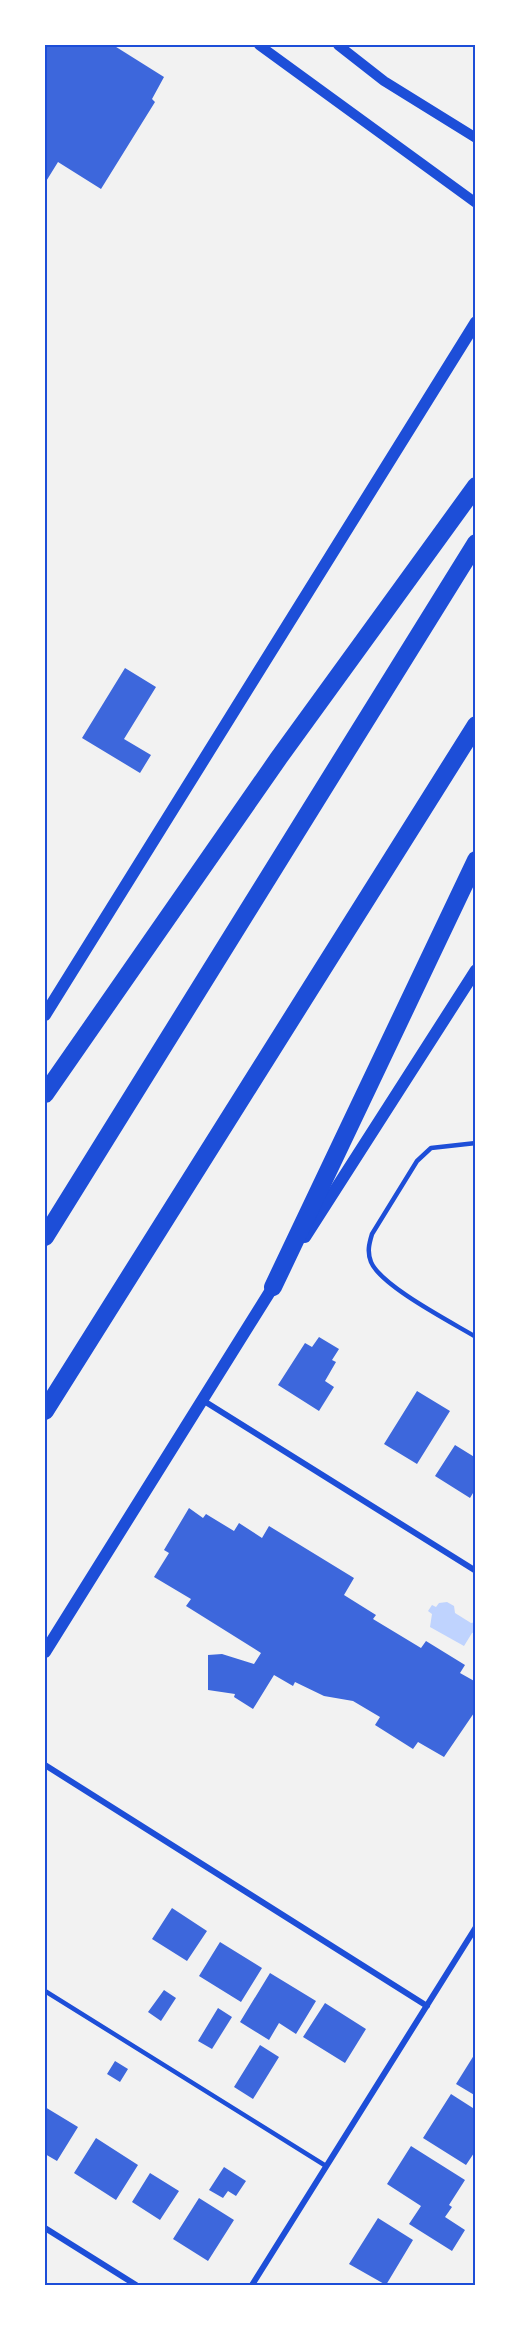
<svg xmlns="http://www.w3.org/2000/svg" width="521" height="2330" viewBox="0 0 521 2330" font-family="'Varela Round',sans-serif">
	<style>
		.water { fill: #bfd3fe }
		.building { fill: #3d67dc }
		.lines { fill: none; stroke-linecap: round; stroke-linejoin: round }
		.service { stroke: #1d4ed8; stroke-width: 4.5 }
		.minor { stroke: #1d4ed8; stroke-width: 6 }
		.tertiary { stroke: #1d4ed8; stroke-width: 10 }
		.secondary { stroke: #1d4ed8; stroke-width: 12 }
		.motorway { stroke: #1d4ed8; stroke-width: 18 }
		.neatline { fill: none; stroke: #1d4ed8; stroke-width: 2 }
	</style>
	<rect width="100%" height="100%" fill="#f2f2f2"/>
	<path class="water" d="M 447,1602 L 454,1606 L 455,1613 L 471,1623 L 476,1622 L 476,1632 L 472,1633 L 464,1646 L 430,1627 L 432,1614 L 428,1611 L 432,1605 L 436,1607 L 439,1603 Z"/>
	<path class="building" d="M 45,45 L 113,45 L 164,77 L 152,99 L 155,102 L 101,189 L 58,162 L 45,183 Z
		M 125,668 L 156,687 L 124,739 L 151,755 L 140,773 L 82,738 Z
		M 319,1337 L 339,1349 L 332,1360 L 336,1362 L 325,1381 L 334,1387 L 319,1411 L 278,1385 L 305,1343 L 312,1347 Z
		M 417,1391 L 450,1411 L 417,1464 L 384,1444 Z
		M 455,1445 L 476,1458 L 476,1488 L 470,1498 L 435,1476 Z
		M 189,1508 L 203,1518 L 206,1514 L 234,1531 L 239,1523 L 262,1538 L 269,1526 L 354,1578 L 344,1595 L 376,1615 L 373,1619 L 421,1648 L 426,1641 L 465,1665 L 460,1673 L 476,1682 L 476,1710 L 444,1757 L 418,1742 L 413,1749 L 375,1725 L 380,1717 L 353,1701 L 324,1696 L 295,1682 L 293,1686 L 274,1675 L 253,1709 L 234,1697 L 235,1694 L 208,1690 L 208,1655 L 222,1654 L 254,1664 L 261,1653 L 186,1606 L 191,1599 L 154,1577 L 169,1553 L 164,1550 Z
		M 172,1908 L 207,1931 L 187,1961 L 152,1939 Z
		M 220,1942 L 262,1968 L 241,2002 L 199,1976 Z
		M 270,1973 L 316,2001 L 296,2034 L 279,2023 L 269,2040 L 240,2022 Z
		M 164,1990 L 176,1998 L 161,2021 L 148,2012 Z
		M 325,2003 L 366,2029 L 345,2063 L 303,2037 Z
		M 218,2008 L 232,2017 L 212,2049 L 198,2041 Z
		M 260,2045 L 279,2057 L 253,2099 L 234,2087 Z
		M 476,2052 L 476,2096 L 456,2084 Z
		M 115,2061 L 128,2069 L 120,2082 L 107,2074 Z
		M 451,2094 L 476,2110 L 476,2150 L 466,2165 L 423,2138 Z
		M 45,2107 L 78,2127 L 57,2161 L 45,2154 Z
		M 96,2138 L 138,2165 L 116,2200 L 74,2173 Z
		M 411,2146 L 465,2180 L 449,2205 L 452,2207 L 445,2217 L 465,2230 L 452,2251 L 409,2224 L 421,2206 L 387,2184 Z
		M 224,2167 L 246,2181 L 236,2196 L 228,2191 L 223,2198 L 209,2190 Z
		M 150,2173 L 179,2191 L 160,2220 L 132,2202 Z
		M 199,2198 L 234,2220 L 208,2261 L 173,2239 Z
		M 378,2218 L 413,2240 L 386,2285 L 349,2264 Z"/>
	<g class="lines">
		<path class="service" d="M 476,1143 L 431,1148 L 417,1161 L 372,1234 C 369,1244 367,1252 371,1262 C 381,1286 451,1322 476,1337
			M 45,1991 L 326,2166"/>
		<path class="minor" d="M 204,1401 L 476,1571
			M 45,1765 L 427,2006
			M 45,2228 L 136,2285
			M 252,2285 L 476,1927"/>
		<path class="tertiary" d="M 259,45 L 476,203
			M 338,45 L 384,81 L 476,138"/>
		<path class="secondary" d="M 45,1015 L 476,322
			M 305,1237 L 476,970
			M 45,1652 L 276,1282"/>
		<path class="motorway" d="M 45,1094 L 278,759 L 476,486
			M 45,1237 L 476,543
			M 273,1287 L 476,860
			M 45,1411 L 476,725"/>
	</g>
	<rect width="521" height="2330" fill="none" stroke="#ffffff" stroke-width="93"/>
	<rect x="46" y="46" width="428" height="2238" class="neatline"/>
</svg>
